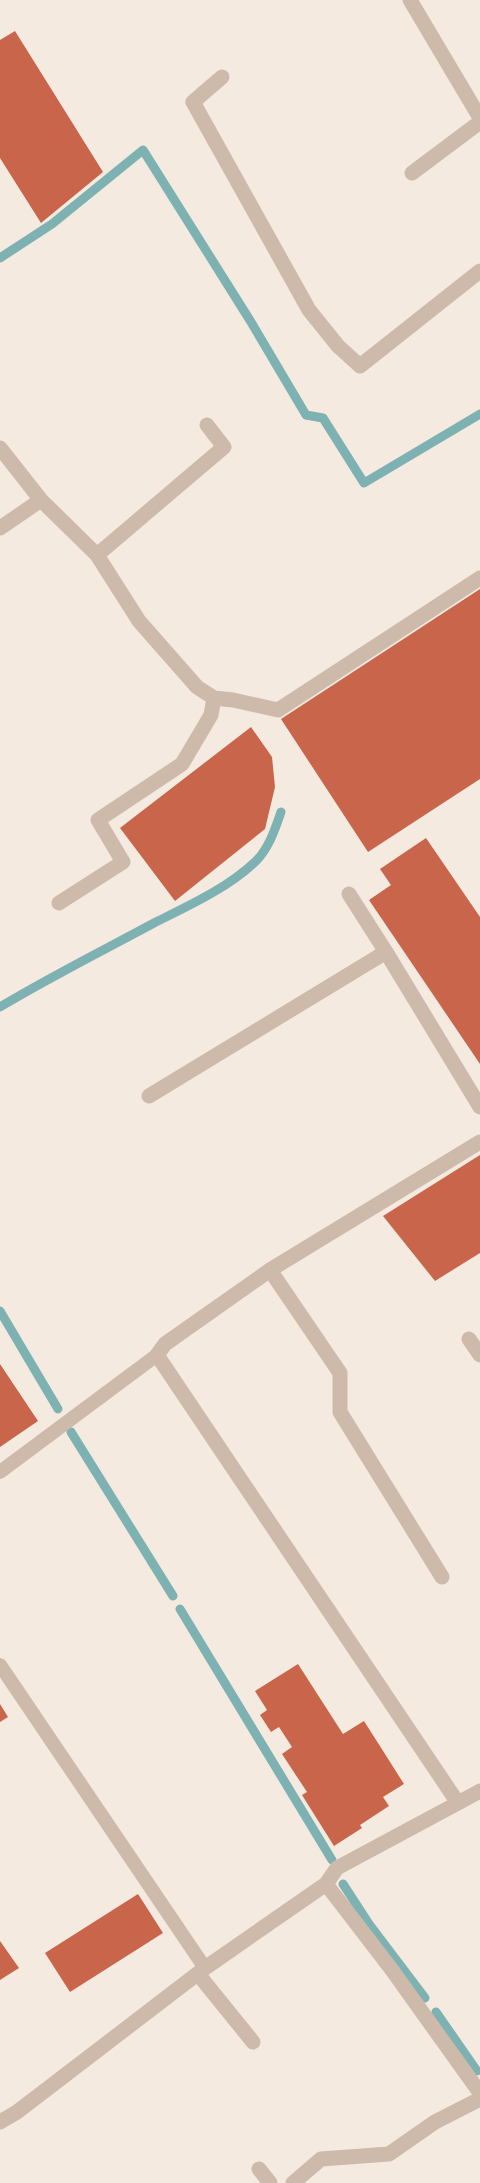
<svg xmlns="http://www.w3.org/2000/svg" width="480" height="2183" viewBox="0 0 480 2183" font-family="'Exo 2',sans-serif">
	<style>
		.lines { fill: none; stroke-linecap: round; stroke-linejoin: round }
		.stream { stroke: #7eb1b2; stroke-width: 9 }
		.building { fill: #c8654a }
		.service { stroke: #cdbaab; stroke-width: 14 }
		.minor { stroke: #cdbaab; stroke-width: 15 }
	</style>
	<rect width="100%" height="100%" fill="#f4eae0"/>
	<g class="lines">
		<path class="stream" d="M 0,258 L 52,224 L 143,150 L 251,322 L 306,415 L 323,418 L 364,483 L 480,414
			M 0,1007 C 50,977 102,951 154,923 C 188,906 228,888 256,861 C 269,848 275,829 281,812
			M 0,1311 L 58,1409
			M 71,1432 L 173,1596
			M 180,1609 L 332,1860
			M 343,1884 L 369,1924 L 425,1998
			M 436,2012 L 477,2071"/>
	</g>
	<path class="building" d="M 15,31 L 103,172 L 41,223 L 0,158 L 0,40 Z
		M 480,589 L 480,779 L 368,852 L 281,719 Z
		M 251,727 L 272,757 L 275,787 L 265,829 L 175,901 L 120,828 Z
		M 426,838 L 480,917 L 480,1064 L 369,900 L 391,885 L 380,869 Z
		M 480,1155 L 480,1253 L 435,1281 L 383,1216 Z
		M 0,1364 L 38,1421 L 0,1447 Z
		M 298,1664 L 343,1734 L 364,1721 L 404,1784 L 383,1797 L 389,1806 L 360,1825 L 362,1828 L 334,1846 L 302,1795 L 307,1792 L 282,1754 L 292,1747 L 279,1727 L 271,1732 L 260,1715 L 267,1710 L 255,1691 Z
		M 0,1704 L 8,1717 L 0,1722 Z
		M 138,1894 L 163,1933 L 70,1992 L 45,1953 Z
		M 0,1941 L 19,1968 L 0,1980 Z"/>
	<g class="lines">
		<path class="service" d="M 0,1472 L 157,1355
			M 0,1665 L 205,1968"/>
		<path class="minor" d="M 410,0 L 480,118
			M 222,77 L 193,102 L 309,310 L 338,346 L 360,366 L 480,271
			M 412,173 L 480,122
			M 0,448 L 41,500 L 97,555 L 139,621 L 197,687 L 214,698 L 233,700 L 278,710 L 480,578
			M 0,528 L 41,500
			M 97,555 L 224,447 L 207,425
			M 349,894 L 386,952
			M 59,903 L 123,862 L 98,820 L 182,764 L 211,715 L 214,698
			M 149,1096 L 386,952 L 480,1107
			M 270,1270 L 340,1373 L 340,1412 L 442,1577
			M 469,1339 L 480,1355
			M 458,1803 L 480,1791
			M 326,1884 L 392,1970 L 480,2093
			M 198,1974 L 253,2042
			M 0,2122 L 17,2112 L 205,1968 L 326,1884 L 337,1868 L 458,1803 L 157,1355 L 165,1344 L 270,1270 L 480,1142
			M 259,2169 L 270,2183
			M 293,2183 L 321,2159 L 389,2154 L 435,2122 L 480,2099"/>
	</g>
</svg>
